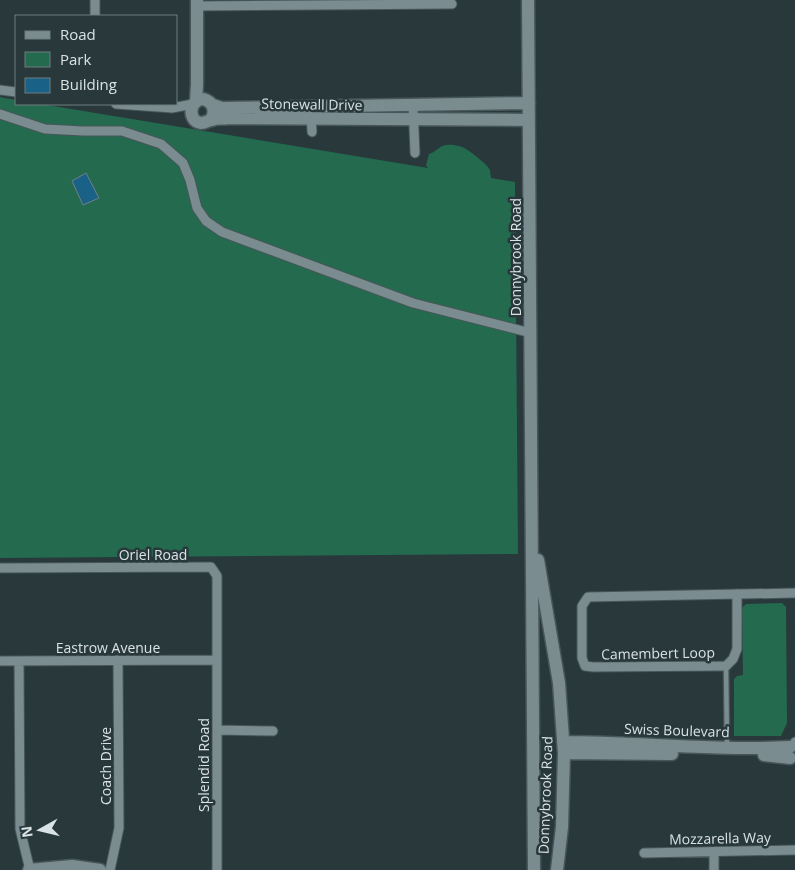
<svg xmlns="http://www.w3.org/2000/svg" width="795" height="870" viewBox="0 0 795 870" font-family="'Open Sans',sans-serif">
	<style>
		.green { fill: #236a4f }
		.building { fill: #196186; stroke: #717f88 }
		.lines { fill: none; stroke-linecap: round; stroke-linejoin: round }
		.lane-casing { stroke: #485659; stroke-width: 7 }
		.street-casing { stroke: #485659; stroke-width: 11 }
		.secondary-casing { stroke: #485659; stroke-width: 15 }
		.lane { stroke: #7a8c90; stroke-width: 4.5 }
		.street { stroke: #7a8c90; stroke-width: 9 }
		.secondary { stroke: #7a8c90; stroke-width: 12 }
		.labels { text-anchor: middle; dominant-baseline: central; stroke-width: 5; stroke-linejoin: round; paint-order: stroke }
		.street-label { font-size: 14px; fill: #d9e2e5; stroke: #28383b }
	</style>
	<rect width="100%" height="100%" fill="#28383b"/>
	<path class="green" d="M 0,97 L 16,100 L 16,104 L 41,104 L 428,168 L 426,165 L 429,154 C 436,152 439,146 446,145 C 452,144 461,146 466,149 C 471,152 487,164 490,170 C 490,171 491,177 491,178 L 515,182 L 518,554 L 0,558 Z
		M 782,603 L 786,607 L 787,723 L 781,736 L 734,736 L 734,679 L 737,676 L 743,675 L 742,608 L 746,604 Z"/>
	<path class="building" d="M 86,173 L 99,198 L 83,205 L 72,181 Z"/>
	<g class="lines">
		<defs>
			<path id="lane" d="M 726,666 L 727,746"/>
			<path id="street" d="M 95,0 L 95,16
				M 197,6 L 452,4
				M 0,90 L 16,92
				M 116,104 L 172,108 L 193,104
				M 413,105 L 415,153
				M 0,114 L 45,129 L 83,131 L 122,131 L 161,144 L 183,163 L 190,180 L 197,208 L 206,221 L 222,232 L 413,303 L 531,333
				M 311,115 L 312,132
				M 0,568 L 211,567 L 217,576 L 217,870
				M 737,594 L 737,649 L 733,659 L 726,666 L 593,667 L 585,666 L 582,658 L 582,606 L 588,597 L 795,593
				M 0,661 L 217,660
				M 19,661 L 20,829 L 30,870
				M 217,730 L 273,731
				M 795,743 L 795,742
				M 714,852 L 714,870
				M 644,853 L 795,850
				M 110,870 L 119,828 L 118,660"/>
			<path id="secondary" d="M 528,0 L 534,870
				M 196,102 L 197,84 L 197,0
				M 213,105 L 222,108 L 529,103
				M 211,120 C 215,113 215,104 206,100 C 191,94 185,121 201,123 C 206,123 208,120 212,120 C 217,118 222,119 228,118 L 529,120
				M 538,560 L 559,683 L 564,753 L 562,827 L 557,870
				M 563,742 C 639,742 715,751 790,747
				M 564,753 L 672,754
				M 764,755 L 790,758
				M 29,870 L 72,866 L 100,870"/>
		</defs>
		<use href="#lane" class="lane-casing"/>
		<use href="#street" class="street-casing"/>
		<use href="#secondary" class="secondary-casing"/>
		<use href="#lane" class="lane"/>
		<use href="#street" class="street"/>
		<use href="#secondary" class="secondary"/>
	</g>
	<g class="labels">
		<g class="street-label">
			<text transform="translate(312 104) rotate(1)">Stonewall Drive</text>
			<text transform="translate(515 257) rotate(-90)">Donnybrook Road</text>
			<text x="153" y="554">Oriel Road</text>
			<text x="108" y="647">Eastrow Avenue</text>
			<text transform="translate(658 653) rotate(-1)">Camembert Loop</text>
			<text transform="translate(677 730) rotate(2)">Swiss Boulevard</text>
			<text transform="translate(203 765) rotate(-90)">Splendid Road</text>
			<text transform="translate(105 766) rotate(-90)">Coach Drive</text>
			<text transform="translate(545 795) rotate(-88)">Donnybrook Road</text>
			<text transform="translate(720 838) rotate(-1)">Mozzarella Way</text>
		</g>
	</g>
	<rect x="15" y="15" width="162" height="90" fill="#28383b" stroke="#6f7c7f"/>
	<rect x="25" y="31" width="25" height="8" fill="#7a8c90" stroke="#6f7c7f"/>
	<text x="60" y="40" font-size="15" fill="#d9e2e5">Road</text>
	<rect x="25" y="52" width="25" height="15" fill="#236a4f" stroke="#6f7c7f"/>
	<text x="60" y="65" font-size="15" fill="#d9e2e5">Park</text>
	<rect x="25" y="78" width="25" height="15" fill="#196186" stroke="#6f7c7f"/>
	<text x="60" y="90" font-size="15" fill="#d9e2e5">Building</text>
	<g transform="translate(40 830) rotate(262)" stroke="#28383b" stroke-width="4" paint-order="stroke">
	<path d="M0-4L9 19L0 12L-9 19Z" fill="#d9e2e5"/>
	<text y="-8" font-size="14" font-weight="bold" text-anchor="middle" fill="#d9e2e5">N</text>
	</g>
</svg>
